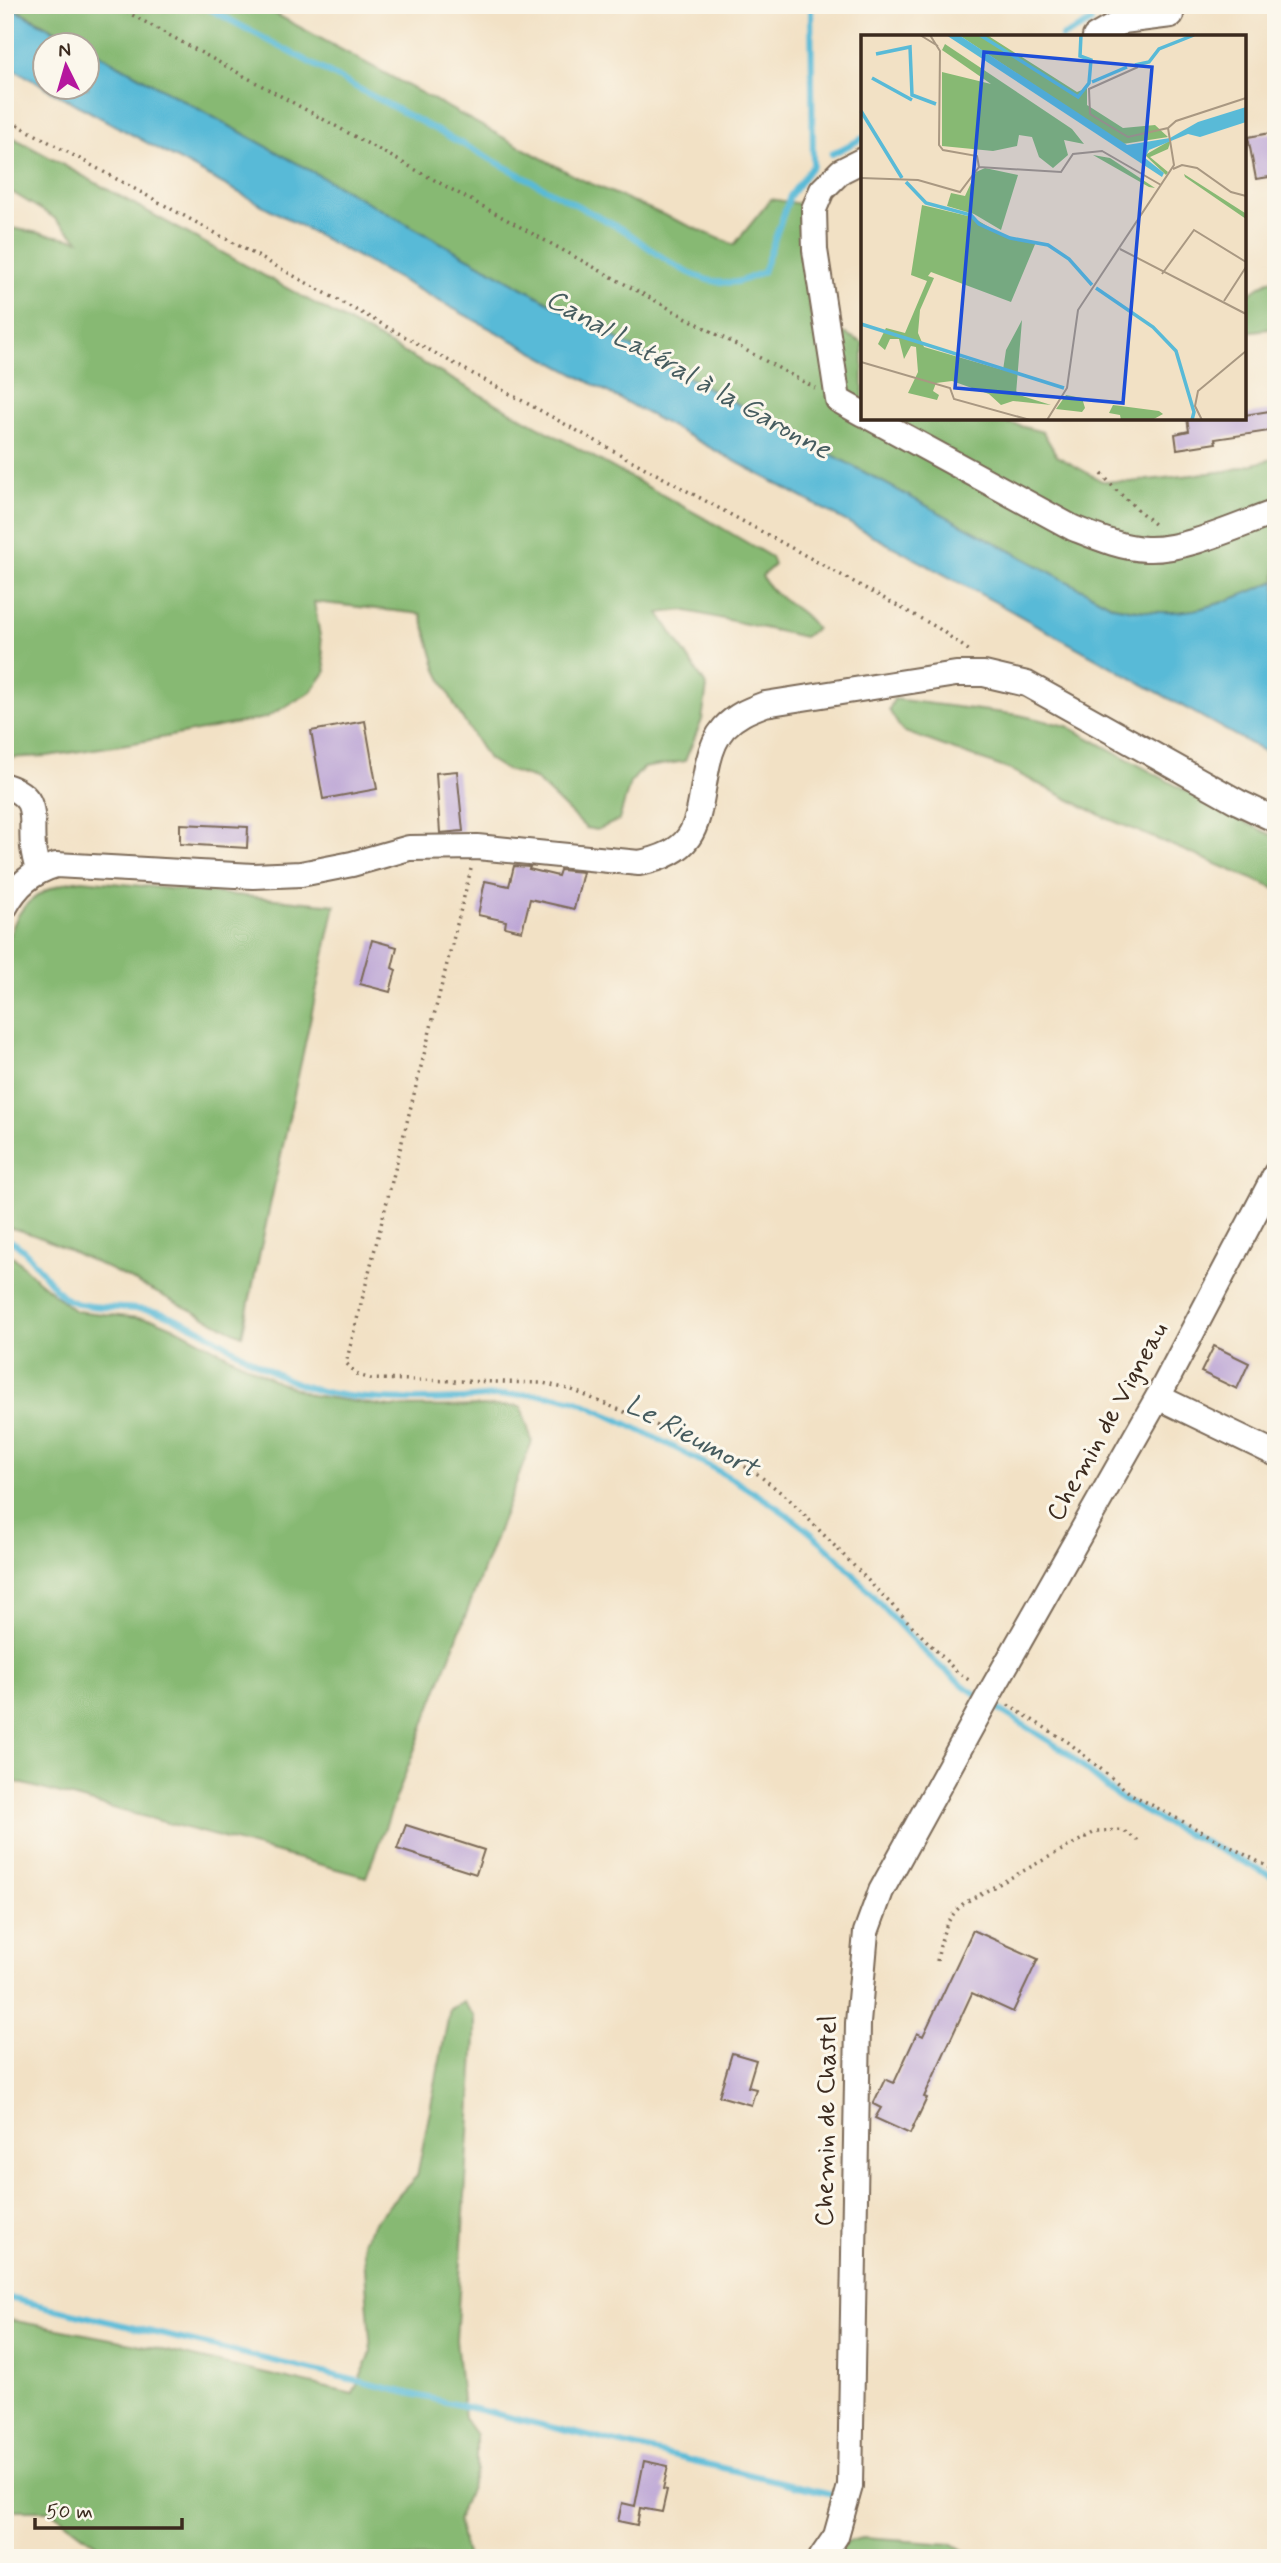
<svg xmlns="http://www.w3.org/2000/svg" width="1281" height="2563" viewBox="0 0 1281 2563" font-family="Mynerve,sans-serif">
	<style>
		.forest { fill: #87b973; stroke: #617248; stroke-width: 2 }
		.water { fill: #59bad7; stroke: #4a727a; stroke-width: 2 }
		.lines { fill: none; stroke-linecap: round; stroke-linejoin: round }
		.stream { stroke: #59bad7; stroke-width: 6 }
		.building { fill: #bca5d5 }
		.minor-casing { stroke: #7b6a58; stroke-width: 28 }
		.path { stroke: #7b6a58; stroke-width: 3.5; stroke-dasharray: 2 5; stroke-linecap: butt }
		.minor { stroke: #fff; stroke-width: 24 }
		.labels { text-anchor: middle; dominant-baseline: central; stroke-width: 6; stroke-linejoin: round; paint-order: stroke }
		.street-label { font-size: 26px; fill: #3b2a1e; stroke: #fbf7ec }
		.water-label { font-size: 28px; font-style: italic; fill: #465c5f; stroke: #fbf7ec }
		.inset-river { fill: none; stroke: #59bad7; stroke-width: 3.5 }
		.inset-road { fill: none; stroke: #a99882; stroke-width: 2 }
		.view { fill: #1d4ed8; fill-opacity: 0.15; stroke: #1d4ed8; stroke-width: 3.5 }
		.inset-edge { fill: none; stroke: #3b2a1e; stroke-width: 3.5 }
	</style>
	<rect width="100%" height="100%" fill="#fbf7ec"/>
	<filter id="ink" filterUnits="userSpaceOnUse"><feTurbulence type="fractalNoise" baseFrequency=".0143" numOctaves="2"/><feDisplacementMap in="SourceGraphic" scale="14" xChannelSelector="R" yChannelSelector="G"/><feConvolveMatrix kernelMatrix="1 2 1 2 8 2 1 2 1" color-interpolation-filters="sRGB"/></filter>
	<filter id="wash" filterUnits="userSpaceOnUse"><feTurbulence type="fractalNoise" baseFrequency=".00686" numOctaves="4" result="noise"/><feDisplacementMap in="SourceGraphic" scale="28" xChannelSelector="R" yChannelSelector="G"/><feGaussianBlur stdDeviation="1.57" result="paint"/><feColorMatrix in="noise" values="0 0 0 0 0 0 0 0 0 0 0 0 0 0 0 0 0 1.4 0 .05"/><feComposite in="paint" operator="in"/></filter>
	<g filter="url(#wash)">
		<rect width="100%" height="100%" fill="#f2e1c5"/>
		<path class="forest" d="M 8,5 L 259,5 L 580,179 L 734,245 L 771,199 L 801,204 L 803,253 L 813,331 L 846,334 L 863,343 L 863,418 L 990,418 L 1043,432 L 1057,456 L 1102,481 L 1130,482 L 1227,471 L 1276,458 L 1276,581 C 1211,608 1185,621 1113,606 L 561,309 L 88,48 L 88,46 L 83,45 Z
			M 5,133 L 717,525 L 771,557 L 774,565 L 762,576 C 773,600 803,606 816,629 L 804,637 L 683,610 L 659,613 L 707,687 L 702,720 L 685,761 L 643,768 L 630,783 L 619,820 L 597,830 L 586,828 L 535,779 L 504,769 L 488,759 L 456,708 L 437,670 L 421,614 L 314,602 L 326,671 L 311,692 L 265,718 L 134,743 L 48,756 L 5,758 L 5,227 L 79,240 L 53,217 L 5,188 Z
			M 1276,277 L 1276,328 L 1244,332 C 1244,295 1243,295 1276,277 Z
			M 894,699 L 1019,715 L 1067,726 L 1230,815 L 1276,837 L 1276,889 L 1104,817 L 1013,771 L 902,731 L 889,710 Z
			M 82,880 L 335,905 L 242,1335 C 187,1310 136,1280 81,1256 C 56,1244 32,1232 5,1227 L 5,951 C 9,940 12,924 19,914 C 31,894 61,882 82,880 Z
			M 5,1255 L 14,1257 L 37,1280 L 75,1311 L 156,1320 L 182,1331 L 274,1380 L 311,1395 L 389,1407 L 521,1406 L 532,1441 L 366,1877 L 5,1779 Z
			M 463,2002 L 475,2017 L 475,2038 L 456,2340 L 464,2418 L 476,2435 L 476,2471 L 457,2521 L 467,2558 L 115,2558 L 50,2510 L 5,2510 L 5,2319 L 132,2343 L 353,2394 L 371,2353 L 363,2241 L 377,2218 L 417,2176 L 450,2009 Z
			M 863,2538 L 953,2544 L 976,2558 L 835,2558 L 846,2542 Z"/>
		<path class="water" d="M 5,5 L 83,45 L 46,46 L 46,87 L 5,65 Z
			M 88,48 L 561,309 L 1113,606 C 1185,621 1211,608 1276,581 L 1276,758 L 995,602 L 46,88 L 88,88 Z"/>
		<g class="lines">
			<path class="stream" d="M 202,5 L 627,232 C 658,254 697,288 737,282 C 746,280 755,275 763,272 L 790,196 L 813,165 L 811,5
				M 1062,37 L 1091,22
				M 832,154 L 863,138
				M 5,1238 C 33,1250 42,1279 64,1297 C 82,1312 133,1305 158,1312 C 216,1329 261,1376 320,1391 C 362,1401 418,1401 461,1399 C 497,1396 538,1390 574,1400 C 586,1404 598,1411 610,1416 C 684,1451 777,1497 835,1555 C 883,1603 922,1660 980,1697
				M 989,1703 L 1063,1750 L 1118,1797 L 1159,1820 L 1276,1878
				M 5,2297 L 832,2494"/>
		</g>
		<g id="blocks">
			<path class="building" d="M 1276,132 L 1276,176 L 1256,179 L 1248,137 Z
				M 1276,410 L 1276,430 L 1215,439 L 1216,443 L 1177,449 L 1175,434 L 1189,431 L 1187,418 L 1244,418 L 1244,415 Z
				M 365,721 L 377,789 L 323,799 L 311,731 Z
				M 457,771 L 463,831 L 440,833 L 436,773 Z
				M 180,824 L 248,827 L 247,848 L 180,844 Z
				M 514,866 L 530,867 L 529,869 L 558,876 L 560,870 L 583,872 L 574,909 L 530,899 L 522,931 L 505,927 L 506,921 L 478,915 L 485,881 L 509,886 Z
				M 372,940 L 397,947 L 392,968 L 396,970 L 390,992 L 360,984 Z
				M 1214,1346 L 1249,1363 L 1237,1389 L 1201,1372 Z
				M 406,1825 L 484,1850 L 476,1874 L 397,1849 Z
				M 973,1930 L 1038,1959 L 1013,2012 L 972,1993 L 924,2097 L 927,2098 L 910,2134 L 875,2118 L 881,2108 L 873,2104 L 885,2079 L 894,2083 L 917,2033 L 923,2036 Z
				M 732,2053 L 756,2060 L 748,2087 L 756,2089 L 751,2105 L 719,2096 Z
				M 644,2461 L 668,2466 L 663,2489 L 667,2490 L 662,2512 L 640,2508 L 637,2525 L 618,2521 L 622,2503 L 635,2506 Z"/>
		</g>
	</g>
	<g filter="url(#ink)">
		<use href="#blocks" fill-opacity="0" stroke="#7b6a58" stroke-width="2"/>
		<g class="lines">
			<defs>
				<path id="minor" d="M 1095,37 L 1123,21 L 1171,15
					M 863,160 L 841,171 L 822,190 L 814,209 L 815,250 L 838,400 L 863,414
					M 871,418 L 1073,528 C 1096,537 1121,548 1146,549 C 1184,551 1239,525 1276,512
					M 5,786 C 41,797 30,818 33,847 C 34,855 36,863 38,870
					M 5,907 C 17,885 32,872 56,865 L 253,876 L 301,874 L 352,864 L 409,848 L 477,847 L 639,863 C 704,851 696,817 708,763 C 711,750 715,738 724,728 C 736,715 749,710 765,704 L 956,674 L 984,674 L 1027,684 L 1238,802 L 1276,820
					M 1158,1397 L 1276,1454
					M 821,2558 L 836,2536 L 850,2486 L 858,2023 L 866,1932 L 881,1891 L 990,1693 L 1158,1397 L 1276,1173"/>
			</defs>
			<use href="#minor" class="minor-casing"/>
			<path class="path" d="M 114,5 L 815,388
				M 5,118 L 938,628 L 971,652
				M 1102,474 L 1116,490 L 1156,526
				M 471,869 L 346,1363 L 358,1375 L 371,1379 L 543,1383 L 572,1390 L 708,1447 L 755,1472 L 789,1499 L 958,1673 L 972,1682
				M 1008,1705 L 1068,1742 L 1131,1794 L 1276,1871
				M 937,1961 C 942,1935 944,1921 964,1903 L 1097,1831 L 1122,1830 L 1142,1843"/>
			<use href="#minor" class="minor"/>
		</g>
	</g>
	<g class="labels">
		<g class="street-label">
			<text transform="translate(1108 1422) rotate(-61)">Chemin de Vigneau</text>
			<text transform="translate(827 2121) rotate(-89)">Chemin de Chastel</text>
		</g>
		<g class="water-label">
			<text transform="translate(688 375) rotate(29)">Canal Latéral à la Garonne</text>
			<text transform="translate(691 1437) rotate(28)">Le Rieumort</text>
		</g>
	</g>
	<g transform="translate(861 35)">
		<rect width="385" height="385" fill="#f2e1c5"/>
		<path d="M 98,0 L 126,0 L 216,57 L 226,53 L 226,70 L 262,93 L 294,90 L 307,102 L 262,109 ZM 84,9 L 211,94 L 223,109 L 203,105 L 207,120 L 192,133 L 178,122 L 171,102 L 158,100 L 156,111 L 132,116 L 81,111 L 81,37 L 130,49 L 81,15 ZM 310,105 L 307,114 L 289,122 L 307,137 L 305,140 L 284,120 ZM 232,120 L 249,123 L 294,153 L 288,152 ZM 124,133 L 157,140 L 140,195 L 113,179 L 86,171 L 90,158 L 104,161 L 115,137 ZM 323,139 L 384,178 L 385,184 L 324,142 ZM 61,170 L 111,182 L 148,204 L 175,207 L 150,267 L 70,237 L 67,241 L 73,243 L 59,275 L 57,298 L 63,312 L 142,335 L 145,315 L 161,285 L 155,359 L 190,370 L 152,366 L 140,370 L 128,359 L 91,346 L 75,348 L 72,356 L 78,360 L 76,365 L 47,358 L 57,337 L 55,312 L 50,311 L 43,324 L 38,304 L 29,304 L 24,315 L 17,309 L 25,293 L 44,298 L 66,246 L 50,240 ZM 205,360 L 221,363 L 224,373 L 221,377 L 195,374 ZM 252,370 L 298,376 L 302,379 L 291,385 L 260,385 L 259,380 L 248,378 Z" fill="#87b973"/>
		<path d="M 85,0 L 98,0 L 266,110 L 309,103 L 337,87 L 385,72 L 385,87 L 339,102 L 327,99 L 288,115 L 284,123 L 303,138 L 301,142 Z" fill="#59bad7"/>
		<path class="inset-river" d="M 119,0 L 217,62 L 228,48 L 230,25 L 219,21 L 220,0M 15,19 L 49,12 L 51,60 L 75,69M 274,30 L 288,27 L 298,14 L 333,0M 11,43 L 51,65M 231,47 L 266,32M 0,76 L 41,143M 45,147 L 65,168 L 110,180 L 118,189 L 149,203 L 187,210 L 208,224 L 231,250M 235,253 L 292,292 L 315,316 L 333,377 L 331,385M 0,289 L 203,353"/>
		<path class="inset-road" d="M 59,0 L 77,11M 69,0 L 79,16 L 78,110 L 82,115 L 116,121 L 118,132M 277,32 L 228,54 L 229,79 L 267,102 L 307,93 L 315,86 L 385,63M 312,134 L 321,130 L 336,133 L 370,157 L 385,161M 0,143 L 57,145 L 99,157 L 118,132 L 200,137 L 212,119 L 241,116 L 300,150M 259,214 L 385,279M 301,239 L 333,195 L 385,227M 363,266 L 385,232M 0,327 L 89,353 L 93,364 L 169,385M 186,385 L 206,353 L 217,275 L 313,130 L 307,93M 341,385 L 334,371 L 337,356 L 385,316"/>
		<path class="view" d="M 123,17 L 291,32 L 262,368 L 94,353 Z"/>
		<rect width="385" height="385" class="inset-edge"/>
	</g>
	<rect width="1281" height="2563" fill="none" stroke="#fbf7ec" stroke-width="28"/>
	<g transform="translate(66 66) rotate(355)"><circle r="33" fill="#fbf7ec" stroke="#aea59a" stroke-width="2"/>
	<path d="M0-5L12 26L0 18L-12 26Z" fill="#b5179e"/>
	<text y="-10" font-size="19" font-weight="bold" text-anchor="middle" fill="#3b2a1e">N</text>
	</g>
	<path d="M35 2518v10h147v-10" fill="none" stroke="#3b2a1e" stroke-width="3.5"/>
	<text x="46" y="2518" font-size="21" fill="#3b2a1e" stroke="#fbf7ec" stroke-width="5" paint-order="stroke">50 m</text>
</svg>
